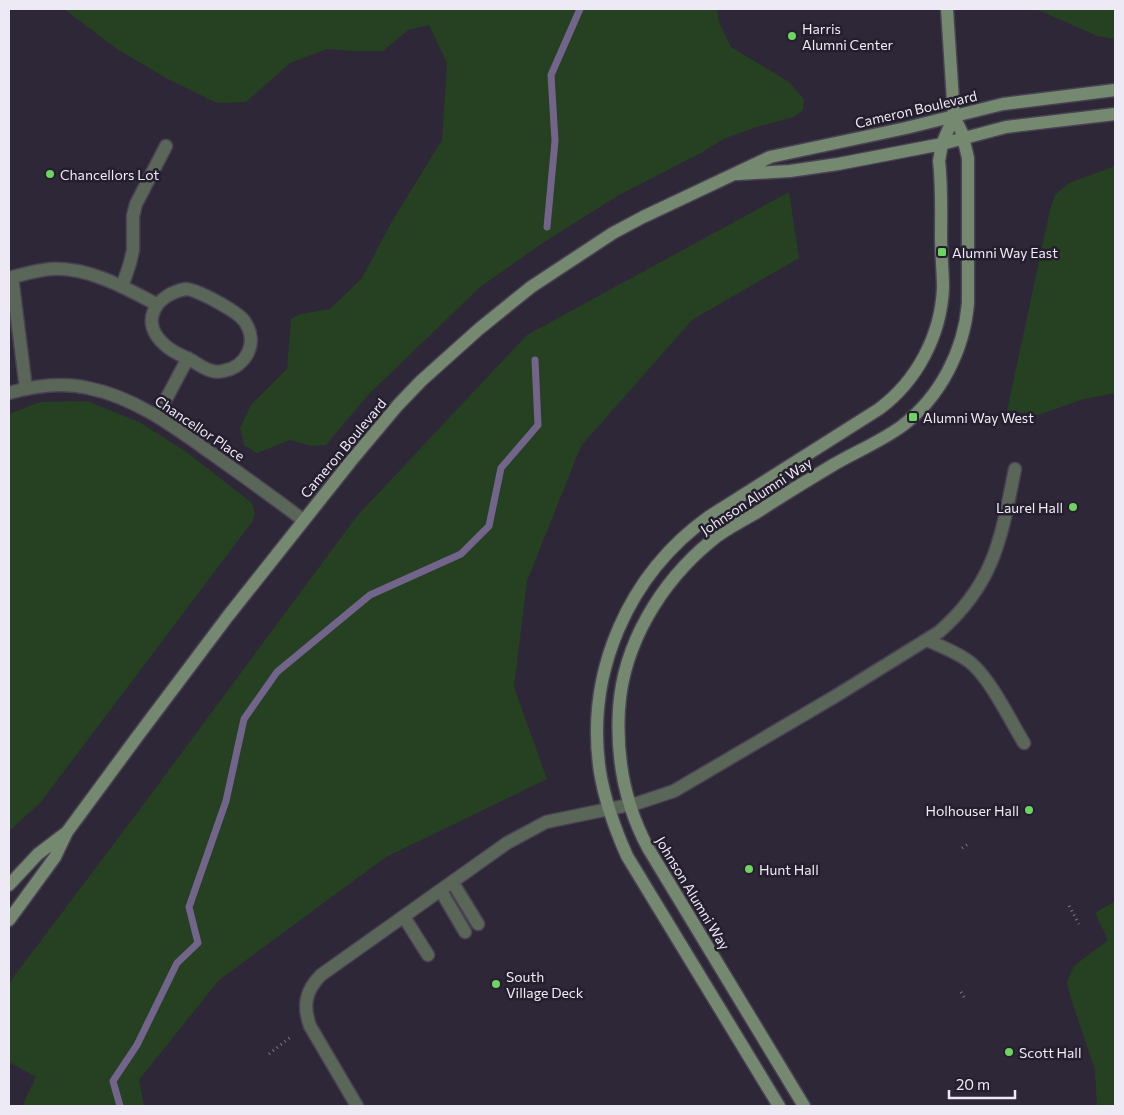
<svg xmlns="http://www.w3.org/2000/svg" width="1124" height="1115" viewBox="0 0 1124 1115" font-family="Commissioner,sans-serif">
	<style>
		.green { fill: #254121 }
		.lines { fill: none; stroke-linecap: round; stroke-linejoin: round }
		.stream { stroke: #73648c; stroke-width: 7 }
		.lane-casing { stroke: #494252; stroke-width: 15 }
		.street-casing { stroke: #494252; stroke-width: 15 }
		.secondary-casing { stroke: #494252; stroke-width: 15 }
		.path { stroke: #7e7987; stroke-width: 3; stroke-dasharray: 1 4; stroke-linecap: butt }
		.lane { stroke: #5a6758; stroke-width: 12 }
		.street { stroke: #5a6758; stroke-width: 12 }
		.secondary { stroke: #748970; stroke-width: 12 }
		.poi-dot { fill: #6ed360; stroke: #241e2e; stroke-width: 2 }
		.labels { text-anchor: middle; dominant-baseline: central; stroke-width: 5; stroke-linejoin: round; paint-order: stroke }
		.poi-label { font-size: 14px; fill: #eeeaf5; stroke: #241e2e; text-anchor: start }
		.street-label { font-size: 14px; fill: #eeeaf5; stroke: #241e2e }
	</style>
	<rect width="100%" height="100%" fill="#2e2738"/>
	<path class="green" d="M 64,9 L 717,9 L 719,22 L 731,47 L 789,82 L 804,99 L 803,110 L 794,117 L 756,127 L 726,138 L 697,155 L 619,195 L 541,244 L 479,288 L 369,394 L 326,445 L 311,446 L 290,440 L 257,453 L 244,445 L 240,428 L 251,405 L 287,369 L 291,319 L 300,314 L 330,309 L 362,278 L 391,223 L 442,140 L 447,63 L 429,25 L 408,30 L 383,51 L 354,51 L 327,49 L 290,63 L 246,102 L 217,103 L 166,78 L 117,49 Z
		M 1036,9 L 1115,9 L 1115,39 L 1097,36 Z
		M 1115,166 L 1115,393 L 1084,399 L 1038,415 L 1007,411 L 1050,210 L 1055,195 L 1069,183 Z
		M 789,192 L 799,258 L 692,320 L 581,446 L 527,581 L 514,687 L 547,779 L 386,857 L 219,980 L 139,1080 L 144,1106 L 22,1106 L 36,1077 L 9,1062 L 9,983 L 143,805 L 357,516 L 527,335 Z
		M 87,401 L 139,422 L 185,451 L 252,503 L 255,514 L 252,522 L 40,803 L 9,831 L 9,414 L 40,402 Z
		M 1115,901 L 1115,1106 L 1097,1106 L 1095,1070 L 1072,1002 L 1067,982 L 1074,966 L 1108,940 L 1095,913 Z"/>
	<g class="lines">
		<path class="stream" d="M 547,227 L 555,141 L 551,75 L 580,9
			M 120,1106 L 113,1081 L 137,1045 L 177,963 L 198,943 L 189,907 L 226,801 L 244,719 L 277,672 L 370,595 L 461,554 L 489,526 L 501,468 L 538,425 L 535,360"/>
		<defs>
			<path id="lane" d="M 122,287 L 130,263 L 133,250 L 133,216 L 136,204 L 166,146
				M 186,289 C 198,290 239,312 245,322 C 259,343 246,367 223,371 C 211,374 201,366 191,360 C 183,356 172,352 165,345 C 138,322 156,294 186,289 Z
				M 26,389 L 12,277 C 25,274 38,270 51,269 C 88,267 124,287 156,304
				M 157,416 L 188,358
				M 927,640 C 942,647 959,653 971,663 C 991,680 1010,720 1024,743
				M 453,883 L 478,924
				M 441,891 L 465,932
				M 404,917 L 428,955
				M 357,1106 L 310,1026 C 303,1006 305,991 321,975 L 507,843 L 546,822 L 638,803 L 674,791 L 834,697 L 939,632 C 995,583 1001,538 1015,469"/>
			<path id="street" d="M 9,393 C 34,386 62,382 88,388 C 134,397 173,426 211,453 C 242,475 273,497 303,520"/>
			<path id="secondary" d="M 738,174 L 790,171 L 838,164 L 942,144 L 1006,127 L 1115,114
				M 9,885 L 38,854 L 67,832
				M 9,920 L 55,857 L 67,832 L 137,737 L 228,616 L 351,461 L 398,405 L 421,381 L 479,329 L 531,287 L 613,233 L 643,217 L 770,157 L 906,128 L 1003,104 L 1115,90
				M 779,1106 L 627,856 C 615,829 605,802 600,772 C 585,673 628,574 710,516 L 879,409 C 917,381 941,335 943,288 C 943,271 941,254 941,238 C 941,213 942,187 939,161 L 942,144 L 954,116
				M 804,1106 L 648,848 C 625,805 616,758 619,709 C 623,644 661,582 711,541 C 725,529 743,521 759,511 C 783,495 808,480 833,465 C 855,452 880,442 902,426 C 940,397 964,351 968,303 L 968,158 L 962,133 L 954,116 L 947,9"/>
		</defs>
		<use href="#lane" class="lane-casing"/>
		<use href="#street" class="street-casing"/>
		<use href="#secondary" class="secondary-casing"/>
		<path class="path" d="M 962,848 L 968,844
			M 1069,906 L 1079,924
			M 961,992 L 966,1000
			M 269,1054 L 292,1036"/>
		<use href="#lane" class="lane"/>
		<use href="#street" class="street"/>
		<use href="#secondary" class="secondary"/>
	</g>
	<g class="poi-dot">
		<circle cx="792" cy="36" r="5"/>
		<circle cx="50" cy="174" r="5"/>
		<rect x="937" y="247" width="10" height="10" rx="2.5"/>
		<rect x="908" y="412" width="10" height="10" rx="2.5"/>
		<circle cx="1073" cy="507" r="5"/>
		<circle cx="1029" cy="810" r="5"/>
		<circle cx="749" cy="869" r="5"/>
		<circle cx="496" cy="984" r="5"/>
		<circle cx="1009" cy="1052" r="5"/>
	</g>
	<g class="labels">
		<g class="poi-label">
			<text x="802" y="28">Harris<tspan x="802" dy="16">Alumni Center</tspan></text>
			<text x="60" y="174">Chancellors Lot</text>
			<text x="952" y="252">Alumni Way East</text>
			<text x="923" y="417">Alumni Way West</text>
			<text x="1063" y="507" text-anchor="end">Laurel Hall</text>
			<text x="1019" y="810" text-anchor="end">Holhouser Hall</text>
			<text x="759" y="869">Hunt Hall</text>
			<text x="506" y="976">South<tspan x="506" dy="16">Village Deck</tspan></text>
			<text x="1019" y="1052">Scott Hall</text>
		</g>
		<g class="street-label">
			<text transform="translate(916 109) rotate(-13)">Cameron Boulevard</text>
			<text transform="translate(200 428) rotate(34)">Chancellor Place</text>
			<text transform="translate(343 448) rotate(-50)">Cameron Boulevard</text>
			<text transform="translate(756 496) rotate(-33)">Johnson Alumni Way</text>
			<text transform="translate(693 893) rotate(59)">Johnson Alumni Way</text>
		</g>
	</g>
	<rect width="1124" height="1115" fill="none" stroke="#eeeaf5" stroke-width="20"/>
	<path d="M949 1090v8h66v-8" fill="none" stroke="#eeeaf5" stroke-width="2.5"/>
	<text x="956" y="1090" font-size="15" fill="#eeeaf5" stroke="#241e2e" stroke-width="4" paint-order="stroke">20 m</text>
</svg>
